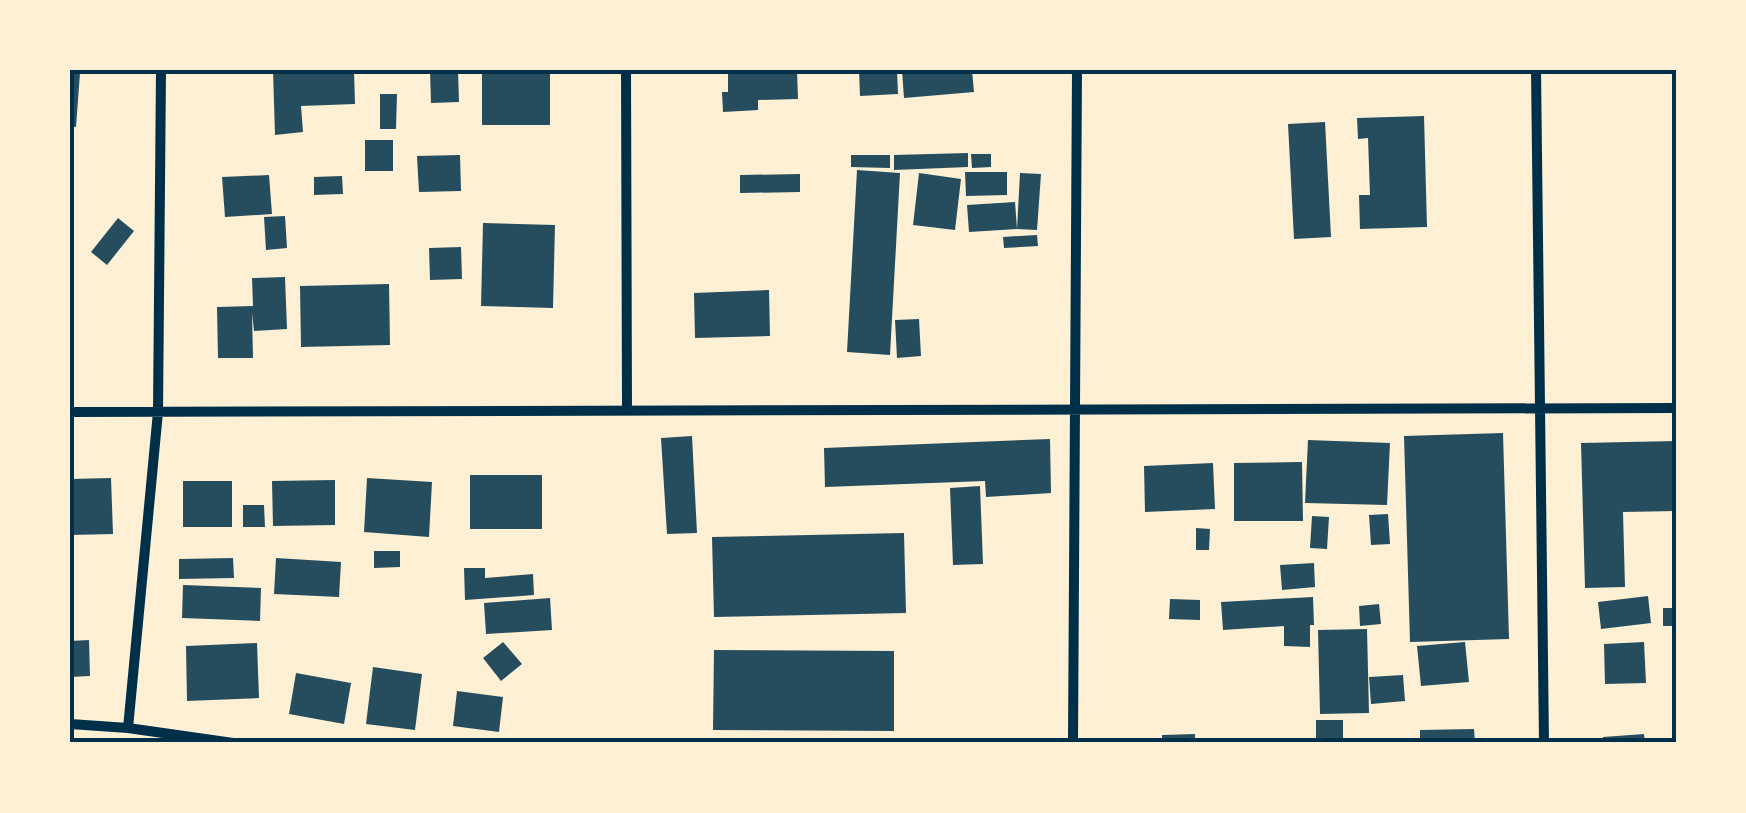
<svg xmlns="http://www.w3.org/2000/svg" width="1746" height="813" viewBox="0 0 1746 813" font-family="'Titillium Web',sans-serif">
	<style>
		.building { fill: #264d5e }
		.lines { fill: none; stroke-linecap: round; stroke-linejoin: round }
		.minor { stroke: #003049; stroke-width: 10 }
		.neatline { fill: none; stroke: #003049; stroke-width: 4 }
	</style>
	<rect width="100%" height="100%" fill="#fdf0d5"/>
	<path class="building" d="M 273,70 L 354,70 L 355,104 L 301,106 L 303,132 L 275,135 Z
		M 430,70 L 458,70 L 459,102 L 431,103 Z
		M 482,70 L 550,70 L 550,125 L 482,125 Z
		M 728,70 L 797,70 L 798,99 L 758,100 L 758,110 L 723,112 L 722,92 L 728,92 Z
		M 859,70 L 897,70 L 898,94 L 860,96 Z
		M 902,70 L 972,70 L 974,92 L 904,98 Z
		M 70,72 L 80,73 L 76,127 L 70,126 Z
		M 380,94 L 397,94 L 396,129 L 380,129 Z
		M 1424,116 L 1427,227 L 1360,229 L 1359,195 L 1370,195 L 1368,138 L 1358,139 L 1357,118 Z
		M 1325,122 L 1331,237 L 1294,239 L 1288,124 Z
		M 365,140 L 393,140 L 393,171 L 365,171 Z
		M 968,153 L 968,167 L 894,170 L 894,155 Z
		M 971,154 L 991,154 L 991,167 L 972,168 Z
		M 460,155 L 461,191 L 419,192 L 417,156 Z
		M 851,155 L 890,155 L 890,168 L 851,167 Z
		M 857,170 L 900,173 L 890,355 L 847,352 Z
		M 965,172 L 1007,172 L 1007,195 L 966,196 Z
		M 919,173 L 961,179 L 955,230 L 913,225 Z
		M 1020,173 L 1041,174 L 1037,230 L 1017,229 Z
		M 800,174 L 800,192 L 740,193 L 740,175 Z
		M 269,175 L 272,214 L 225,217 L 222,177 Z
		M 342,176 L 343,194 L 314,195 L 314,177 Z
		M 1015,202 L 1017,229 L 969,232 L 967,205 Z
		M 285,216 L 287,248 L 266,250 L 264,217 Z
		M 118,218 L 134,231 L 107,265 L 91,252 Z
		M 483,223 L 555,225 L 553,308 L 481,306 Z
		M 1037,235 L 1038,246 L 1004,248 L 1003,237 Z
		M 461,247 L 462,279 L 430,280 L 429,248 Z
		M 285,277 L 287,329 L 254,331 L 252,313 L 253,358 L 218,358 L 217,307 L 253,306 L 252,278 Z
		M 389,284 L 390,345 L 301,347 L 300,286 Z
		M 769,290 L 770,336 L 695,338 L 694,293 Z
		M 919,319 L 921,356 L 897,358 L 895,320 Z
		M 1503,433 L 1509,639 L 1410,642 L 1404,436 Z
		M 692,436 L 697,533 L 667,534 L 661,438 Z
		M 1050,439 L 1051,493 L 986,497 L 985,481 L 825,487 L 824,448 Z
		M 1308,440 L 1390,443 L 1387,505 L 1305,503 Z
		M 1676,441 L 1676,511 L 1623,512 L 1625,587 L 1585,588 L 1581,443 Z
		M 1302,462 L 1303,521 L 1234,521 L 1234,463 Z
		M 1213,463 L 1215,509 L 1145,512 L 1144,466 Z
		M 470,475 L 542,475 L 542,529 L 470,529 Z
		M 111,478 L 113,534 L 70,535 L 70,479 Z
		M 367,478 L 432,482 L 429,537 L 364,532 Z
		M 335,480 L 335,525 L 273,526 L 272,481 Z
		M 183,481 L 232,481 L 232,527 L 183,527 Z
		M 980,486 L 983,564 L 953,565 L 950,488 Z
		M 243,505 L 264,505 L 265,527 L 243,527 Z
		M 1388,514 L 1390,544 L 1371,545 L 1369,515 Z
		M 1312,516 L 1329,517 L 1327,549 L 1310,548 Z
		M 1196,528 L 1210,529 L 1209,550 L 1196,550 Z
		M 904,533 L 906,613 L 714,617 L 712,537 Z
		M 374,551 L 400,551 L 400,567 L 374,568 Z
		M 233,558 L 234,578 L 179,579 L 179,559 Z
		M 276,558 L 341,562 L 339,597 L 274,594 Z
		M 1314,563 L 1315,587 L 1282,590 L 1280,565 Z
		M 464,568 L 485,568 L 485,578 L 533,574 L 534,595 L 465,600 Z
		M 183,585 L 261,588 L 260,621 L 182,618 Z
		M 1648,596 L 1651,623 L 1601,629 L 1598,602 Z
		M 1313,597 L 1314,625 L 1310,625 L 1310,647 L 1284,646 L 1284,626 L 1223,630 L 1221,602 Z
		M 550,598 L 552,630 L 486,634 L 484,603 Z
		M 1170,599 L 1200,600 L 1200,620 L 1169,619 Z
		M 1379,604 L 1381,624 L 1360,626 L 1359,606 Z
		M 1663,608 L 1676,608 L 1676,626 L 1663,626 Z
		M 1367,629 L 1369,713 L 1320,714 L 1318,630 Z
		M 89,640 L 90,676 L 70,677 L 70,641 Z
		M 503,642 L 522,664 L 501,681 L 483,658 Z
		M 1465,642 L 1469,682 L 1421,686 L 1417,646 Z
		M 1644,642 L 1646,683 L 1605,684 L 1604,644 Z
		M 257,643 L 259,698 L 187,701 L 186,646 Z
		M 714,650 L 894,651 L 894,731 L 713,730 Z
		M 373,667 L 422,674 L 415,730 L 366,724 Z
		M 296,673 L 351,683 L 344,724 L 289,714 Z
		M 1403,675 L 1405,701 L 1371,704 L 1369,677 Z
		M 457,691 L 503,697 L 499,732 L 453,726 Z
		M 1316,720 L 1343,720 L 1343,743 L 1316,743 Z
		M 1474,729 L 1475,743 L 1420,743 L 1420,730 Z
		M 1195,734 L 1195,743 L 1162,743 L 1162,735 Z
		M 1644,734 L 1645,743 L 1603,743 L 1603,737 Z"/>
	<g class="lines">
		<path class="minor" d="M 626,70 L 627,410
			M 1536,70 L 1544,743
			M 70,412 L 1676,408
			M 70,724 L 128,728 L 233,743
			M 128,728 L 158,412 L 161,70
			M 1073,743 L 1077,70"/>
	</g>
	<rect width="1746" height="813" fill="none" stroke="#fdf0d5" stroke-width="145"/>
	<rect x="72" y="72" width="1602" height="668" class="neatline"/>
</svg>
